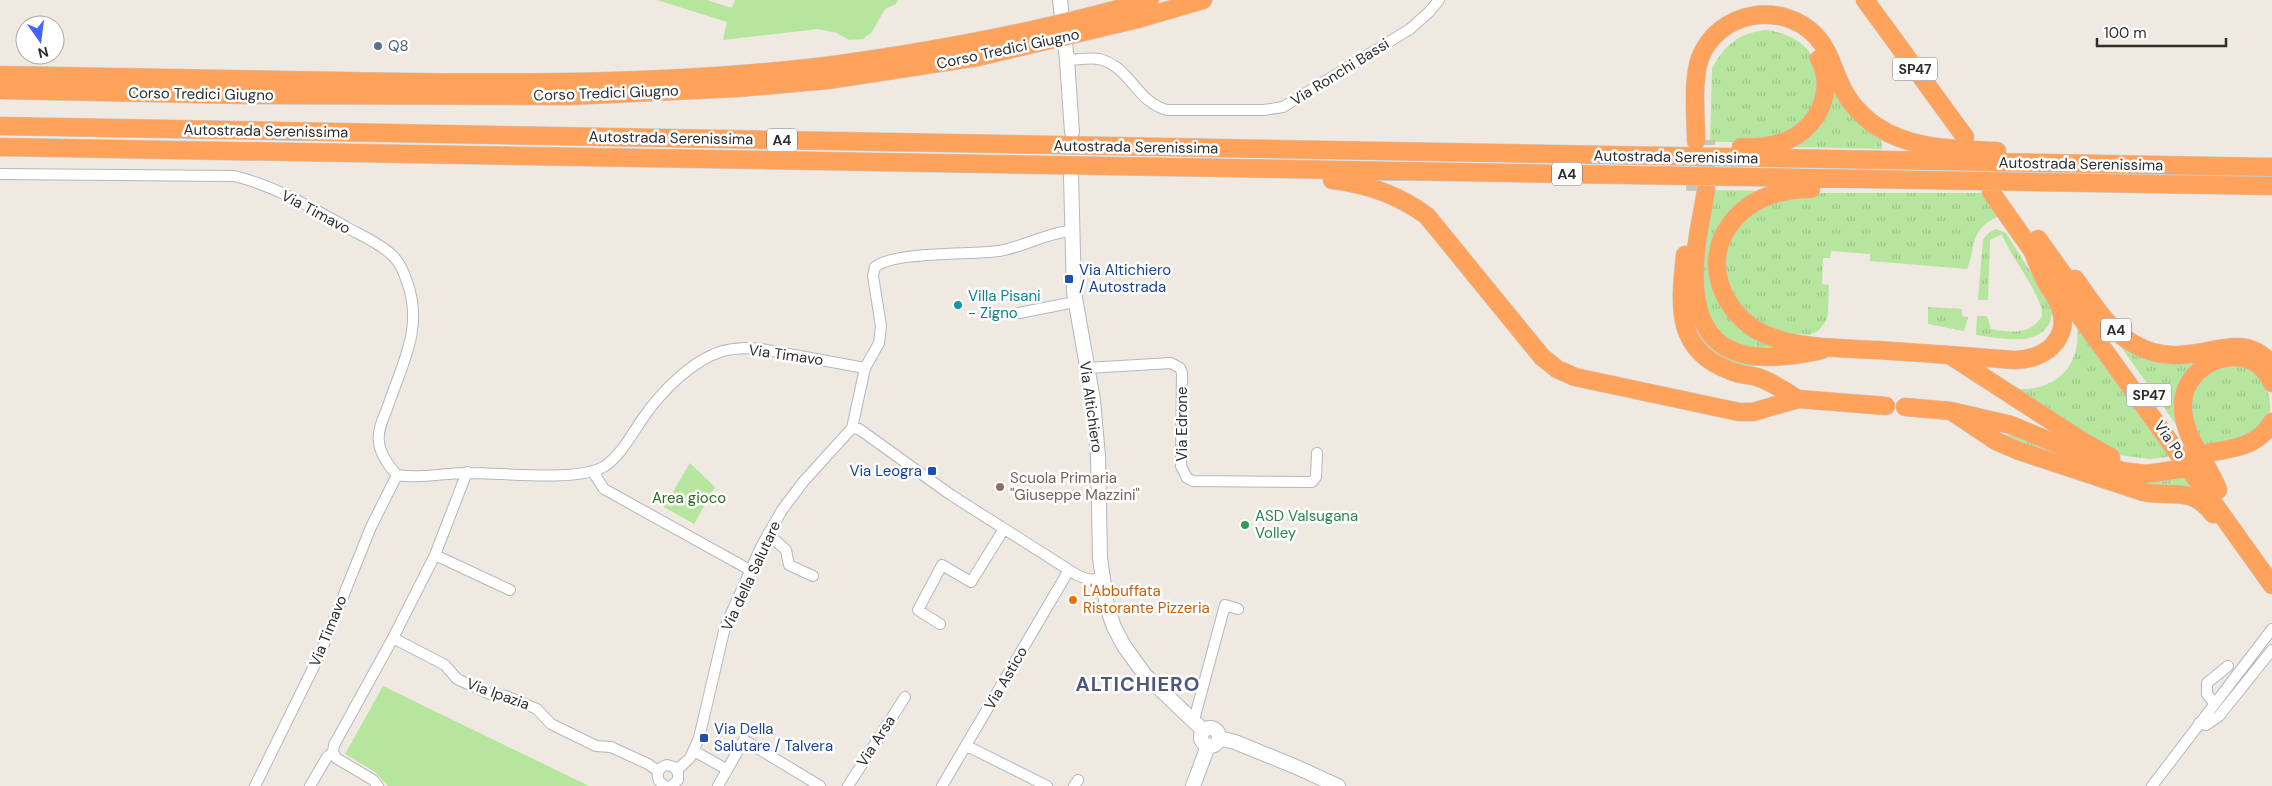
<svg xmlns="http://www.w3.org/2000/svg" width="2272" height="786" viewBox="0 0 2272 786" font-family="'DM Sans',sans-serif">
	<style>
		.grass { fill: url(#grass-tufts) }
		.park { fill: #b6e59e }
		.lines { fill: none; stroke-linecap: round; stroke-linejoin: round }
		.highway-tunnel { stroke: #c8c4bd; stroke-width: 18; stroke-dasharray: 18 9; stroke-linecap: butt }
		.street-casing { stroke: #b4b7c1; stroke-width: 12 }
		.secondary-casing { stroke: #b4b7c1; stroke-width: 16 }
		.highway-casing { stroke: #c9c9c9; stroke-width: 19 }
		.street { stroke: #fff; stroke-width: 10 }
		.secondary { stroke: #fff; stroke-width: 14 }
		.highway { stroke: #ffa35c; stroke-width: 18 }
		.highway-bridge-casing { stroke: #c9c9c9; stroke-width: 19; stroke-linecap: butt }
		.highway-bridge { stroke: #ffa35c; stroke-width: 18 }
		.service-dot { fill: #5c6f8a; stroke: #fff; stroke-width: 2 }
		.transit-dot { fill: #1a4fb4; stroke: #fff; stroke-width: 2 }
		.culture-dot { fill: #0f9aa8; stroke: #fff; stroke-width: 2 }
		.education-dot { fill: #8d6e63; stroke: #fff; stroke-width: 2 }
		.leisure-dot { fill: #2e9e5b; stroke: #fff; stroke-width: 2 }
		.food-dot { fill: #e8710a; stroke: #fff; stroke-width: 2 }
		.labels { text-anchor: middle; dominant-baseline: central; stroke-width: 5; stroke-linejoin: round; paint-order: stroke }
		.shield { fill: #fff; stroke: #6d6d6d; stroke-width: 1 }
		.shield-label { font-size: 14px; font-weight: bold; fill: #2e2e2e }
		.service-label { font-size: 15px; fill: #4e5e75; stroke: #fff; text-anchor: start }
		.street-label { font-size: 15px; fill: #2e2e2e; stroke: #fff }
		.transit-label { font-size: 15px; fill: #164399; stroke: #fff; text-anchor: start }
		.culture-label { font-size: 15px; fill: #0d838f; stroke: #fff; text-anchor: start }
		.education-label { font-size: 15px; fill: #785e54; stroke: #fff; text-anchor: start }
		.park-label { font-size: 15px; fill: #2c6e1b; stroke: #fff }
		.leisure-label { font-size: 15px; fill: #27864d; stroke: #fff; text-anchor: start }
		.food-label { font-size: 15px; fill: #c56008; stroke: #fff; text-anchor: start }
		.district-label { font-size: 20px; font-weight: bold; letter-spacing: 1px; fill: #4d5680; stroke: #fff }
	</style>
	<defs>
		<pattern id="grass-tufts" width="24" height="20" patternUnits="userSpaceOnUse" patternTransform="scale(1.25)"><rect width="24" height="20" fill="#b6e59e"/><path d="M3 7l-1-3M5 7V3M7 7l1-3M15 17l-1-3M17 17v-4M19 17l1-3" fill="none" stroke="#9dc588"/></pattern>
	</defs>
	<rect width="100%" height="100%" fill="#efe9e1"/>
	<path class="grass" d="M 1766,30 C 1785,32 1809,43 1816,64 C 1819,75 1817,91 1818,103 L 1796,131 L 1760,142 L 1710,142 L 1712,69 C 1724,45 1739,33 1766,30 Z
		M 1829,76 L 1881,137 L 1882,149 L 1788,147 Z
		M 1710,190 L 1764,191 L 1736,209 L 1716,286 L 1778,343 L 1778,352 L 1746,350 L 1712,332 L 1700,288 Z
		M 1811,193 L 1985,193 L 1997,217 C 1969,231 1977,244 1967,269 L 1870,261 L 1870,254 L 1831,251 L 1830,258 L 1823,258 L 1822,284 L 1829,285 L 1828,313 L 1826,321 L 1819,330 L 1810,335 L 1778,333 L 1756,323 L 1735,302 L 1723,274 L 1730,234 L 1761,205 Z
		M 1996,229 L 2006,233 L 2052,306 C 2054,350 2004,339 1976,335 L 1977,316 L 1987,316 L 1991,329 C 2010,332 2030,336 2042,316 C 2044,297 2009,255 2002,234 L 1990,240 L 1988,300 L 1978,300 L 1983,239 L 1990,232 Z
		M 1928,307 L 1962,309 L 1962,316 L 1968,317 L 1964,331 L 1928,324 Z
		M 1692,312 L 1754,363 L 1755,370 L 1726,365 L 1693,338 Z
		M 2076,323 L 2174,456 L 2151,459 L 2118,455 L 2016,389 C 2057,392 2084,363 2076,323 Z
		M 2112,334 L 2129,347 L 2217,353 L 2199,363 L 2182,433 Z
		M 2242,361 C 2260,377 2272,386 2270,414 C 2269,419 2266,428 2261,431 C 2254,437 2214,447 2203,451 L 2189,420 L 2189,394 L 2201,373 Z
		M 2010,430 L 2106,472 L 2186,474 L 2196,490 L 2154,491 L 2006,437 Z"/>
	<path class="park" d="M 657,0 L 707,0 L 732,8 L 735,0 L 898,0 L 896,4 L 885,9 L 872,32 L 863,39 L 849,40 L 837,33 L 818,29 L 723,40 L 727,22 Z
		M 690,463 L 715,487 L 694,524 L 664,507 Z
		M 383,686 L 589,786 L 388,786 L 375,772 L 345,754 Z"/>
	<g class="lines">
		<path class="highway-tunnel" d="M 1975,152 L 2005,194
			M 1706,172 L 1706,140
			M 1695,191 L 1696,162"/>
		<defs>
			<path id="street" d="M 1067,60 C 1077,60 1089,57 1099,59 C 1130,66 1136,102 1167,110 L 1264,110 L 1283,107 L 1410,29 L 1429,12 L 1439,0
				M 0,174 L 234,176 C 272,185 307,205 341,224 C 357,234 379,242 393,256 C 400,263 404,272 407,282 C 424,327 402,364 388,406 C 384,417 377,430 379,442 C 380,454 389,466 397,475 C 418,479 444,473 465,473 C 499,472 578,483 605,466 C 621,455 632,434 643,418 C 661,392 692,360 723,351 C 736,347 749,348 761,349 L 865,368
				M 1019,313 L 1075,302
				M 1087,368 L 1171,363 L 1180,368 L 1182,373 L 1181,466 L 1187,478 L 1193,481 L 1312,482 L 1316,477 L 1317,453
				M 852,428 L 865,368 L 879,343 L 881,326 L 873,276 L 875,267 C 895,251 971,255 999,251 C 1024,247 1048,232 1072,231
				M 593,472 L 604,489 L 750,570
				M 768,534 L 786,550 L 789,565 L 813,576
				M 435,555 L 510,590
				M 940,624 L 918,610 L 942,565 L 971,582 L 1004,529
				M 393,638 L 445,665 L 457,679 L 490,694 L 506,696 L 537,709 L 551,724 L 596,746 L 611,747 L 648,764 L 658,771
				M 2214,703 L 2207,694 L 2207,683 L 2228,666
				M 1194,720 L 1225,605 L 1238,609
				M 2199,723 L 2206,725 L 2219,716 L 2272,650
				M 967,746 L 1047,786
				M 694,751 L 726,769
				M 333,752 L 336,758 L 373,780 L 378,786
				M 677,770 L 690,758 L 699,738 L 725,627 L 761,547 L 782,510 L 804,481 L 852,428 L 859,429 L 951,495 L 1077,575 L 1090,580 L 1101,578
				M 255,786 L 320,654 L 371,527 L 397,475
				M 310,786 L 327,757 L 333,752 L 334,745 L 393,638 L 435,555 L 467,472
				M 665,786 L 659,781 C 656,773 659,767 667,765 L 674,767 L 678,773 L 678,780 L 671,786
				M 718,786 L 744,740 L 820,786
				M 848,786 L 905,697
				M 942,786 L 1069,570
				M 1074,786 L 1078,780
				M 2152,786 L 2272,629"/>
			<path id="secondary" d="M 1060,0 L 1067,60 L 1072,132
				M 1071,176 L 1074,292 L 1093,400 L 1098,456 L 1100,558 L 1107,607 L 1114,627 L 1124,646 L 1145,675 L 1204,731
				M1201 737a9 9 0 1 1 18 0a9 9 0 1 1-18 0Z
				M 1219,738 L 1235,742 L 1294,766 L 1338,786
				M 1193,786 L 1208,746"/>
			<path id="highway" d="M 1865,0 L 1965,137
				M 1138,19 L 1203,0
				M 0,75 C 115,77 230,79 345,81 C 505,84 666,85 826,66
				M 0,90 L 249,95 L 569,96 L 738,88 L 828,80
				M 0,126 L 2272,167
				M 1696,141 C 1696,117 1692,80 1700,58 C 1718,11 1782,0 1816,36 C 1829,50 1832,66 1840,83 C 1847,100 1861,116 1876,126 C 1912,150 1955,149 1997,151
				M 0,147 L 2272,186
				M 1741,147 C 1756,148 1772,146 1786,141 C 1818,128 1836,90 1819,59
				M 1332,180 C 1367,184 1399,195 1427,216 L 1542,357 L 1557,369 L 1575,377 L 1739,412 L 1753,412 L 1798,399 L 1886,406
				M 1811,189 C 1779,189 1747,199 1729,226 C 1717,243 1714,264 1720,284 C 1727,306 1744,325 1764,334 C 1798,349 1841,348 1877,350 C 1922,353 1967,356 2013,360 C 2042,361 2072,340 2060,307 C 2058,299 2051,291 2047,284 C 2041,273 2037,263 2033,252
				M 1706,190 C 1703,211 1698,230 1696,251 C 1686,350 1734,370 1822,350
				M 1991,192 L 2039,260
				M 2038,239 L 2078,295
				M 1685,255 C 1680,306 1674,350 1731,371 C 1740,375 1748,375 1757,377 C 1771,381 1786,392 1798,399
				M 2075,279 C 2092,302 2108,330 2134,344 C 2151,354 2171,357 2190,354 C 2221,351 2245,335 2272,364
				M 2059,287 L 2272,585
				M 1951,356 L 2084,442 L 2111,457
				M 1905,407 L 1951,411 L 2011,425 L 2122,471 L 2146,474 L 2181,469
				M 1951,411 L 1996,441 L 2019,451 L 2143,492 C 2172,498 2191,485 2213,514
				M 2208,453 C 2233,448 2258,447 2272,422
				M 2218,490 C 2208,462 2182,437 2183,405 C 2183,359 2253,336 2272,383"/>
		</defs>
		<use href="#street" class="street-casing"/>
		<use href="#secondary" class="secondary-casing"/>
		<use href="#highway" class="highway-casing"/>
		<use href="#street" class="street"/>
		<use href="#secondary" class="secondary"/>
		<use href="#highway" class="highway"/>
		<defs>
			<path id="highway-bridge" d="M 826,66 C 936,51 1044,31 1150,0
				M 828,80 L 978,57 L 1138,19"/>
		</defs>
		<use href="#highway-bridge" class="highway-bridge-casing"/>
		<use href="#highway-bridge" class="highway-bridge"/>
	</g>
	<circle class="service-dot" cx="378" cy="46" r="5"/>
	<g class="transit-dot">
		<rect x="1064" y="274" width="10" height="10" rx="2.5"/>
		<rect x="927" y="466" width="10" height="10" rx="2.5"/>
		<rect x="699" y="733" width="10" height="10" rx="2.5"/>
	</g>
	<circle class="culture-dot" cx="958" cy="305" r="5"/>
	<circle class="education-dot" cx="1000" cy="487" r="5"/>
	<circle class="leisure-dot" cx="1245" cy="525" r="5"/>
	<circle class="food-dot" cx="1073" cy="600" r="5"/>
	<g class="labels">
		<g class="shield">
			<rect x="1892.5" y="57.5" width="45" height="23" rx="4"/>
			<rect x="767" y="128.5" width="30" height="23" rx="4"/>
			<rect x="1552" y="162.5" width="30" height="23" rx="4"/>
			<rect x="2101" y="318.5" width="30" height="23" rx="4"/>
			<rect x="2126.5" y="383.5" width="45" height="23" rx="4"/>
		</g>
		<g class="shield-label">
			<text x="1915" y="69">SP47</text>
			<text x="782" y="140">A4</text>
			<text x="1567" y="174">A4</text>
			<text x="2116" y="330">A4</text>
			<text x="2149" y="395">SP47</text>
		</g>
		<g class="service-label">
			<text x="388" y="46">Q8</text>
		</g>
		<g class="street-label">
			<text transform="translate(1008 49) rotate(-12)">Corso Tredici Giugno</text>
			<text transform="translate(1340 72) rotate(-32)">Via Ronchi Bassi</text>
			<text transform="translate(606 93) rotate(-2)">Corso Tredici Giugno</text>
			<text transform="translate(201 94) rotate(1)">Corso Tredici Giugno</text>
			<text transform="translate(266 131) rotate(1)">Autostrada Serenissima</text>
			<text transform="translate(671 138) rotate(1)">Autostrada Serenissima</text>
			<text transform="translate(1136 147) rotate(1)">Autostrada Serenissima</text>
			<text transform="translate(1676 157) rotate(1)">Autostrada Serenissima</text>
			<text transform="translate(2081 164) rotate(1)">Autostrada Serenissima</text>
			<text transform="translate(316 212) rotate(28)">Via Timavo</text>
			<text transform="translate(786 355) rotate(8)">Via Timavo</text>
			<text transform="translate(1091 407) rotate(82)">Via Altichiero</text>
			<text transform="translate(1182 424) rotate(-90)">Via Edrone</text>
			<text transform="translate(2170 440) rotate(55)">Via Po</text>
			<text transform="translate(751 576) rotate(-65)">Via della Salutare</text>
			<text transform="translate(328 631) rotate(-68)">Via Timavo</text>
			<text transform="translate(1006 678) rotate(-60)">Via Astico</text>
			<text transform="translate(498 694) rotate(20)">Via Ipazia</text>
			<text transform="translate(876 741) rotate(-57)">Via Arsa</text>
		</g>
		<g class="transit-label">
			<text x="1079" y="270">Via Altichiero<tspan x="1079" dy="17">/ Autostrada</tspan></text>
			<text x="922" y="471" text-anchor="end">Via Leogra</text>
			<text x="714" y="729">Via Della<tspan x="714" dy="17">Salutare / Talvera</tspan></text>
		</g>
		<g class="culture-label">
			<text x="968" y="296">Villa Pisani<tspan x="968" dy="17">- Zigno</tspan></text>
		</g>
		<g class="education-label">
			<text x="1010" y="478">Scuola Primaria<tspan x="1010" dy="17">"Giuseppe Mazzini"</tspan></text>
		</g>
		<g class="park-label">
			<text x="689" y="498">Area gioco</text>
		</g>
		<g class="leisure-label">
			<text x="1255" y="516">ASD Valsugana<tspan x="1255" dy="17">Volley</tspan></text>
		</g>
		<g class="food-label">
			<text x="1083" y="591">L'Abbuffata<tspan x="1083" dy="17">Ristorante Pizzeria</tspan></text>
		</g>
		<g class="district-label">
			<text x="1138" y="684">ALTICHIERO</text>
		</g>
	</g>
	<g transform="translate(40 40) rotate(166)"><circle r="24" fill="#ffffff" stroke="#ababab"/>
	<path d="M0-4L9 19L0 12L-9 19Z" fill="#4264fb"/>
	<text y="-8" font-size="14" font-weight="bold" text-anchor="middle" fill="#2e2e2e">N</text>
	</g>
	<path d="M2097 38v8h129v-8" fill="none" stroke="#2e2e2e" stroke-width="2.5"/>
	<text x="2104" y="38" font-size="15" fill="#2e2e2e" stroke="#ffffff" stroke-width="4" paint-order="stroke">100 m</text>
</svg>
